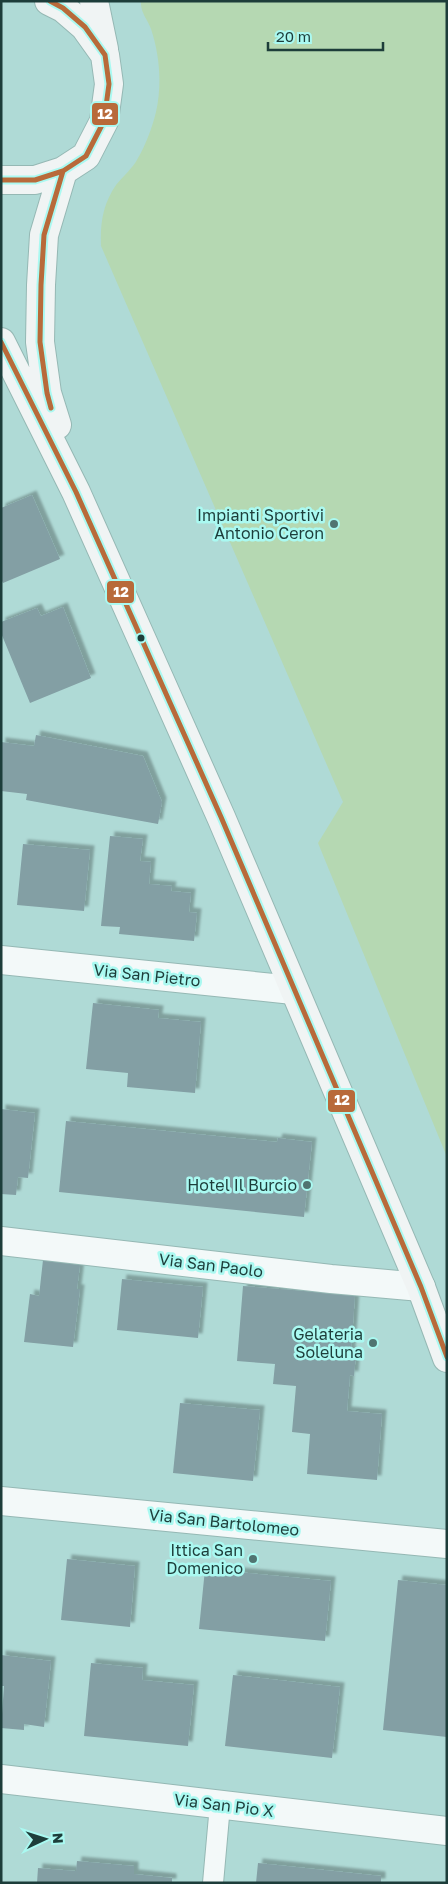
<svg xmlns="http://www.w3.org/2000/svg" width="448" height="1884" viewBox="0 0 448 1884" font-family="'Golos Text',sans-serif">
	<style>
		.green { fill: #b5d8b2 }
		.building { fill: #839fa4; filter: url(#shadow) }
		.lines { fill: none; stroke-linecap: round; stroke-linejoin: round }
		.lane-casing { stroke: #95b8b4; stroke-width: 22 }
		.street-casing { stroke: #95b8b4; stroke-width: 30 }
		.secondary-casing { stroke: #95b8b4; stroke-width: 30 }
		.lane { stroke: #f3f9f9; stroke-width: 20 }
		.street { stroke: #f3f9f9; stroke-width: 28 }
		.secondary { stroke: #f0f4f4; stroke-width: 28 }
		.bus-1-casing { stroke: #aaf9f1; stroke-width: 9 }
		.bus-1 { stroke: #b86a3a; stroke-width: 5 }
		.poi-dot { fill: #507471; stroke: #aaf9f1; stroke-width: 2 }
		.bus-dot { fill: #1d3d3a; stroke: #aaf9f1; stroke-width: 2 }
		.labels { text-anchor: middle; dominant-baseline: central; stroke-width: 5; stroke-linejoin: round; paint-order: stroke }
		.poi-label { font-size: 16px; fill: #1d3d3a; stroke: #aaf9f1; text-anchor: end }
		.street-label { font-size: 16px; fill: #1d3d3a; stroke: #aaf9f1 }
		.line-badge { stroke: #aaf9f1; stroke-width: 2 }
		.badge-label { font-size: 14px; text-anchor: middle; font-weight: bold; fill: #fff }
	</style>
	<defs>
		<filter id="shadow"><feDropShadow dx="4.5" dy="-4.5" stdDeviation="1" flood-color="#0004"/></filter>
	</defs>
	<rect width="100%" height="100%" fill="#afdad6"/>
	<path class="green" d="M 141,1 L 447,1 L 447,1157 L 318,843 L 343,802 L 101,246 C 100,223 103,204 116,185 C 123,176 133,168 138,158 C 146,144 152,128 156,112 C 162,85 160,56 151,29 C 148,20 140,12 141,1 Z"/>
	<path class="building" d="M 32,495 L 60,559 L 3,583 L 1,579 L 1,508 Z
		M 63,607 L 91,678 L 30,703 L 1,633 L 1,622 L 37,608 L 41,616 Z
		M 36,735 L 143,756 L 162,802 L 158,824 L 26,800 L 27,794 L 1,791 L 1,742 L 34,746 Z
		M 110,836 L 143,839 L 140,861 L 151,862 L 149,884 L 172,886 L 171,891 L 191,893 L 189,912 L 197,913 L 194,941 L 119,934 L 120,927 L 101,926 Z
		M 23,844 L 90,850 L 84,911 L 17,905 Z
		M 93,1003 L 159,1010 L 158,1018 L 201,1022 L 195,1093 L 127,1087 L 128,1073 L 86,1069 Z
		M 1,1109 L 35,1113 L 28,1178 L 18,1177 L 16,1195 L 1,1194 Z
		M 66,1121 L 277,1142 L 278,1138 L 312,1142 L 304,1217 L 59,1192 Z
		M 43,1260 L 80,1265 L 77,1289 L 80,1289 L 73,1347 L 24,1342 L 30,1294 L 39,1296 Z
		M 122,1279 L 203,1287 L 198,1338 L 117,1330 Z
		M 243,1286 L 355,1295 L 351,1352 L 356,1353 L 354,1376 L 350,1375 L 347,1411 L 382,1414 L 377,1480 L 307,1474 L 310,1434 L 292,1432 L 296,1386 L 273,1384 L 275,1364 L 237,1361 Z
		M 180,1403 L 260,1410 L 253,1481 L 173,1473 Z
		M 67,1559 L 135,1566 L 130,1627 L 61,1620 Z
		M 205,1569 L 331,1581 L 325,1641 L 199,1629 Z
		M 398,1580 L 447,1585 L 447,1737 L 383,1730 Z
		M 1,1655 L 51,1661 L 44,1727 L 24,1724 L 24,1730 L 1,1728 L 4,1686 L 1,1686 Z
		M 91,1663 L 143,1668 L 142,1680 L 194,1685 L 188,1746 L 84,1736 Z
		M 233,1675 L 340,1687 L 332,1758 L 225,1746 Z
		M 77,1861 L 134,1866 L 134,1874 L 172,1878 L 172,1883 L 37,1883 L 38,1868 L 76,1871 Z
		M 258,1863 L 381,1876 L 381,1883 L 256,1883 Z"/>
	<g class="lines">
		<defs>
			<path id="lane" d="M 213,1883 L 220,1805"/>
			<path id="street" d="M 1,960 L 293,990
				M 1,1241 L 331,1279 L 421,1287
				M 1,1501 L 447,1544
				M 1,1779 L 447,1831"/>
			<path id="secondary" d="M 94,1 L 104,49
				M 1,180 L 35,180 L 63,171 L 86,156 L 104,121 L 109,84 L 105,55 L 85,27 L 63,8 L 49,1
				M 1,342 L 76,492 L 143,642 L 221,817 L 421,1287 L 447,1358
				M 57,425 L 47,393 L 40,342 L 41,285 L 44,235 L 63,171"/>
		</defs>
		<use href="#lane" class="lane-casing"/>
		<use href="#street" class="street-casing"/>
		<use href="#secondary" class="secondary-casing"/>
		<use href="#lane" class="lane"/>
		<use href="#street" class="street"/>
		<use href="#secondary" class="secondary"/>
		<defs>
			<path id="bus-1" d="M 1,180 L 35,180 L 63,171 L 86,156 L 104,121 L 109,84 L 105,55 L 85,27 L 63,8 L 50,1
				M 1,342 L 76,492 L 221,817 L 421,1287 L 447,1357
				M 51,408 L 47,393 L 40,342 L 41,285 L 44,235 L 63,171"/>
		</defs>
		<use href="#bus-1" class="bus-1-casing"/>
		<use href="#bus-1" class="bus-1"/>
	</g>
	<g class="poi-dot">
		<circle cx="334" cy="524" r="5"/>
		<circle cx="307" cy="1185" r="5"/>
		<circle cx="373" cy="1343" r="5"/>
		<circle cx="253" cy="1559" r="5"/>
	</g>
	<circle class="bus-dot" cx="141" cy="638" r="4.5"/>
	<g class="labels">
		<g class="poi-label">
			<text x="324" y="515">Impianti Sportivi<tspan x="324" dy="18">Antonio Ceron</tspan></text>
			<text x="297" y="1185">Hotel Il Burcio</text>
			<text x="363" y="1334">Gelateria<tspan x="363" dy="18">Soleluna</tspan></text>
			<text x="243" y="1550">Ittica San<tspan x="243" dy="18">Domenico</tspan></text>
		</g>
		<g class="street-label">
			<text transform="translate(147 975) rotate(6)">Via San Pietro</text>
			<text transform="translate(211 1265) rotate(7)">Via San Paolo</text>
			<text transform="translate(224 1522) rotate(6)">Via San Bartolomeo</text>
			<text transform="translate(224 1805) rotate(7)">Via San Pio X</text>
		</g>
	</g>
	<g class="line-badge">
		<rect x="91" y="102" width="28" height="24" rx="5" fill="#b86a3a"/>
		<rect x="106" y="580" width="29" height="24" rx="5" fill="#b86a3a"/>
		<rect x="327" y="1089" width="29" height="24" rx="5" fill="#b86a3a"/>
	</g>
	<g class="badge-label">
		<text x="105" y="119">12</text>
		<text x="121" y="597">12</text>
		<text x="342" y="1105">12</text>
	</g>
	<rect width="448" height="1884" fill="none" stroke="#1d3d3a" stroke-width="5"/>
	<g transform="translate(45 1839) rotate(86)" stroke="#aaf9f1" stroke-width="4" paint-order="stroke">
	<path d="M0-4L9 19L0 12L-9 19Z" fill="#1d3d3a"/>
	<text y="-8" font-size="14" font-weight="bold" text-anchor="middle" fill="#1d3d3a">N</text>
	</g>
	<path d="M268 42v8h115v-8" fill="none" stroke="#1d3d3a" stroke-width="2.5"/>
	<text x="276" y="42" font-size="15" fill="#1d3d3a" stroke="#aaf9f1" stroke-width="4" paint-order="stroke">20 m</text>
</svg>
